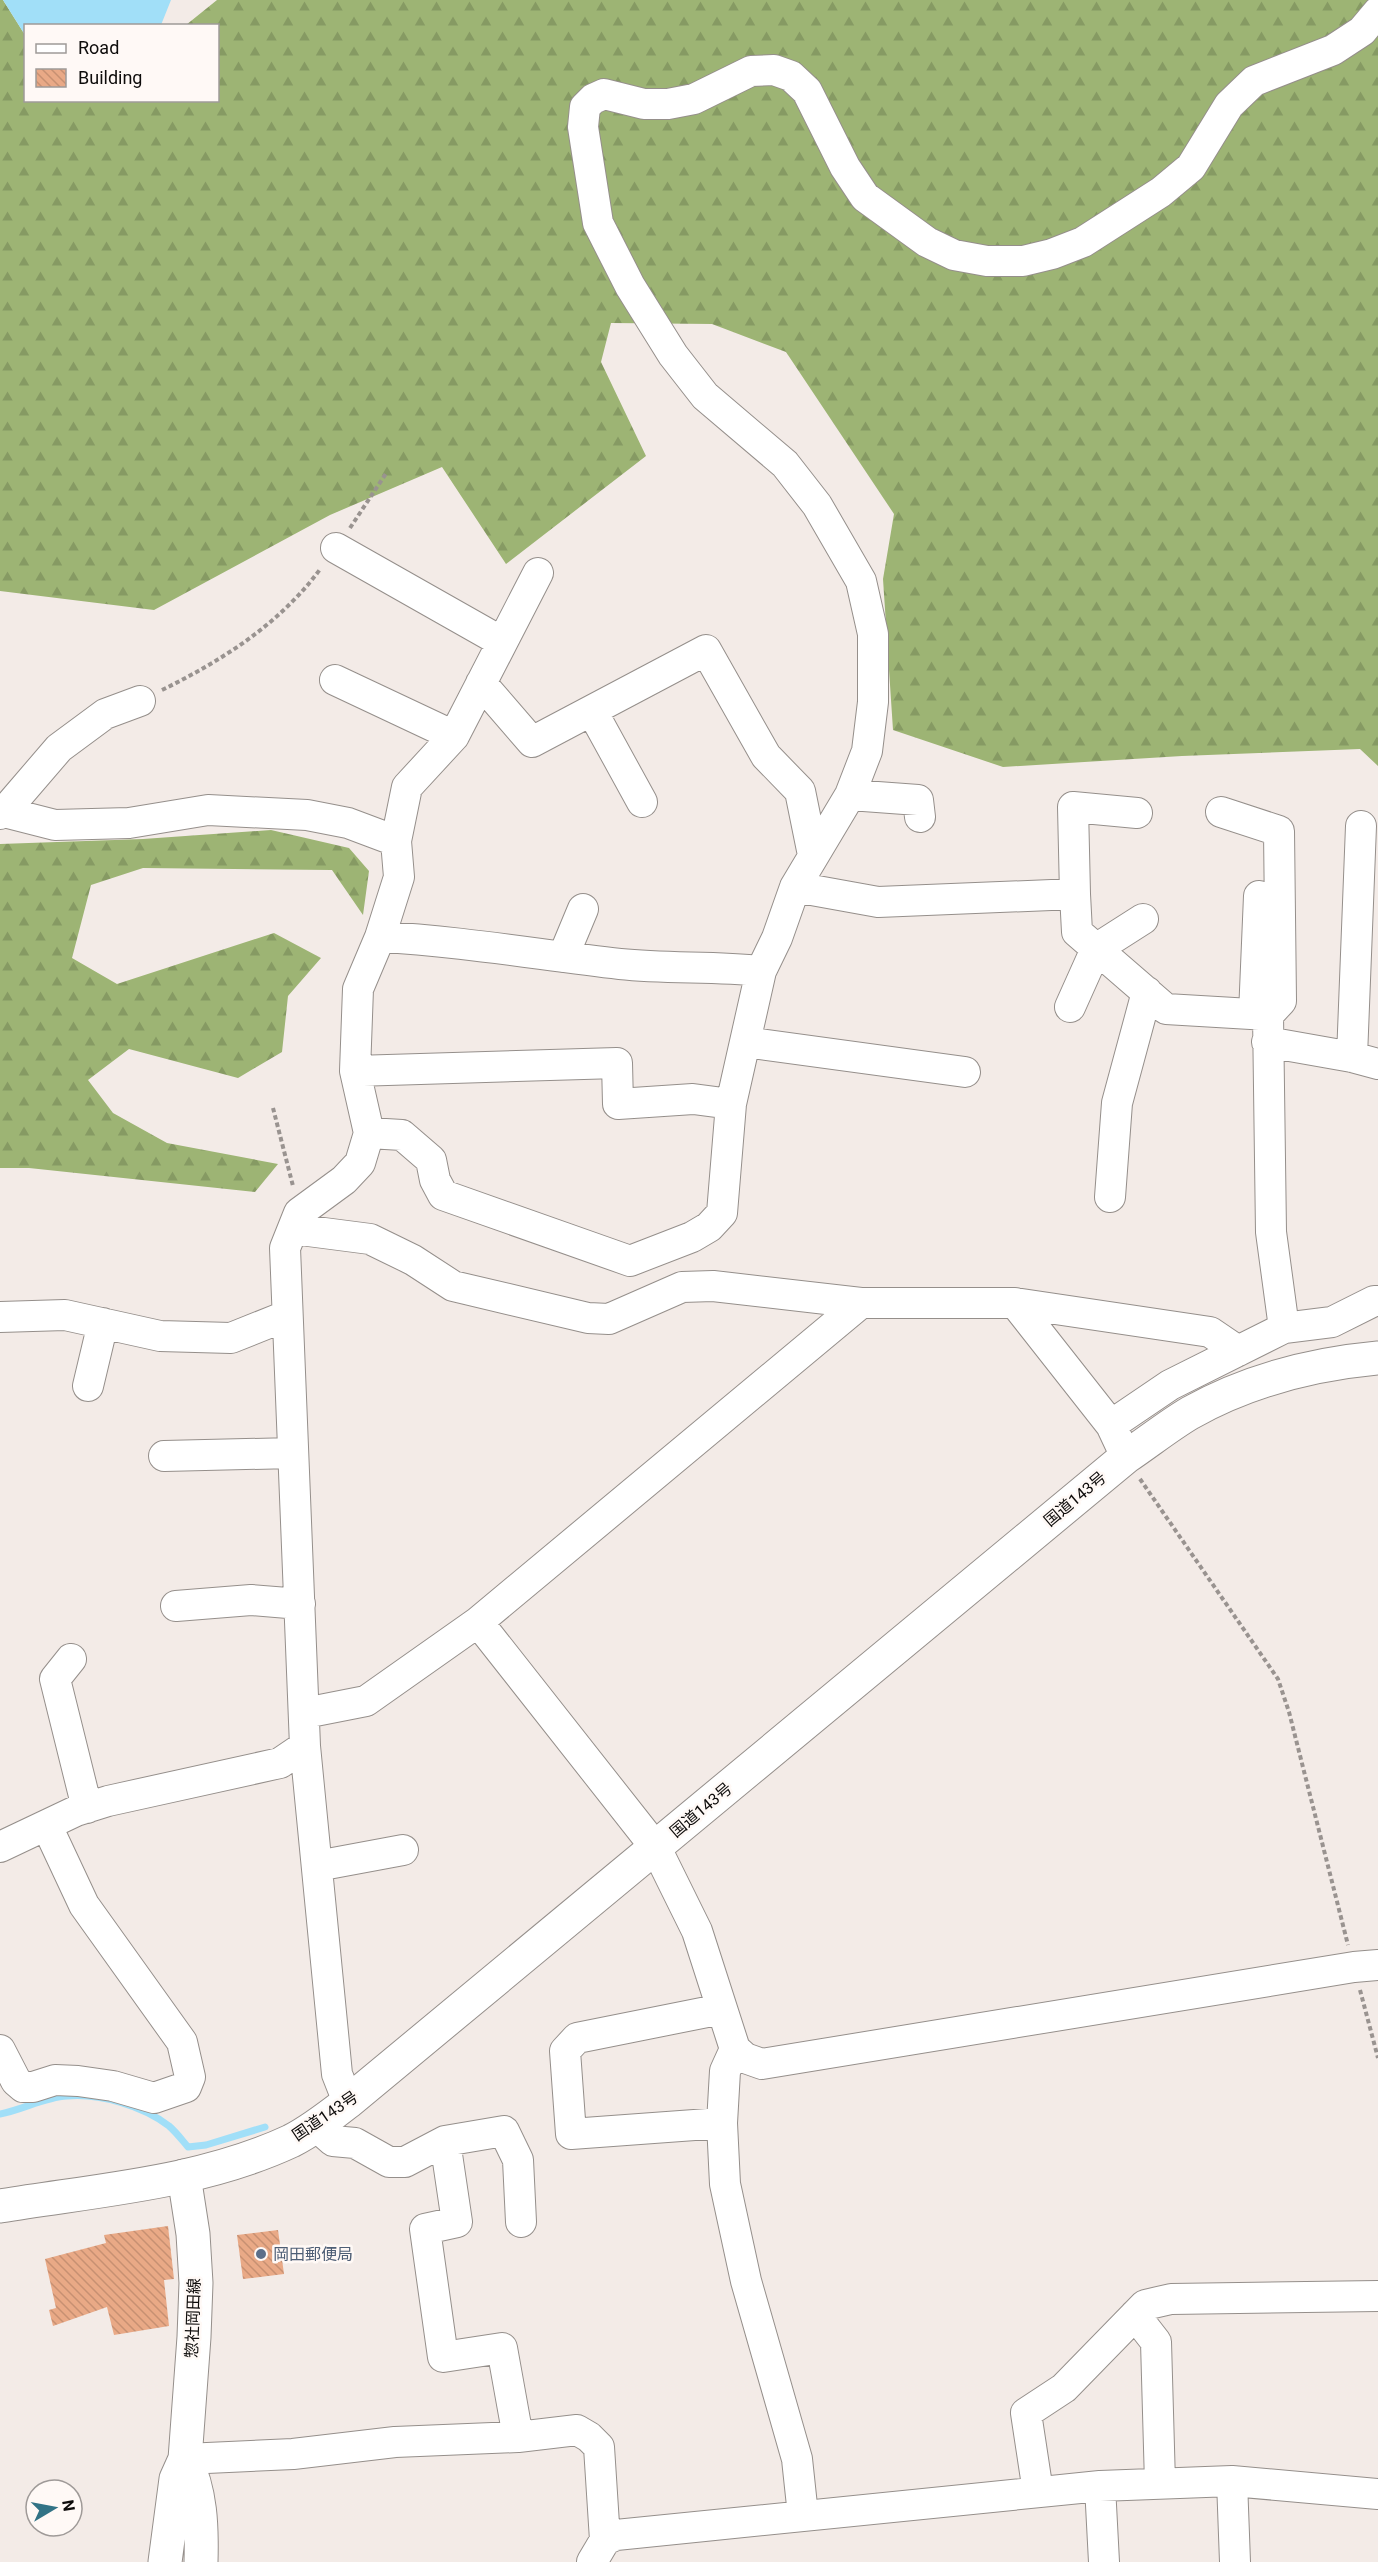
<svg xmlns="http://www.w3.org/2000/svg" width="1378" height="2562" viewBox="0 0 1378 2562" font-family="Roboto,'Noto Sans JP',sans-serif">
	<style>
		.forest { fill: url(#forest-firs) }
		.water { fill: #a1dff8 }
		.lines { fill: none; stroke-linecap: round; stroke-linejoin: round }
		.stream { stroke: #a1dff8; stroke-width: 7 }
		.building { fill: url(#building-back-hatch) }
		.minor-casing { stroke: #958f8b; stroke-width: 32 }
		.major-casing { stroke: #958f8b; stroke-width: 35 }
		.highway-casing { stroke: #958f8b; stroke-width: 35 }
		.path { stroke: #999390; stroke-width: 4; stroke-dasharray: 4.5 3; stroke-linecap: butt }
		.minor { stroke: #fff; stroke-width: 30 }
		.major { stroke: #fff; stroke-width: 33 }
		.highway { stroke: #fff; stroke-width: 33 }
		.service-dot { fill: #5c6f8a; stroke: #fff9f6; stroke-width: 2 }
		.labels { text-anchor: middle; dominant-baseline: central; stroke-width: 5; stroke-linejoin: round; paint-order: stroke }
		.street-label { font-size: 16px; fill: #0e0c0b; stroke: #fff9f6 }
		.service-label { font-size: 16px; fill: #4e5e75; stroke: #fff9f6; text-anchor: start }
	</style>
	<defs>
		<pattern id="forest-firs" width="22" height="20" patternUnits="userSpaceOnUse" patternTransform="scale(1.5)"><rect width="22" height="20" fill="#9db474"/><path d="M5 1l3.5 6h-7zM16 11l3.5 6h-7z" fill="#869a63"/></pattern>
		<pattern id="building-back-hatch" width="6" height="6" patternUnits="userSpaceOnUse" patternTransform="scale(1.5)"><rect width="6" height="6" fill="#e9a986"/><path d="M-1 5l2 2M0 0l6 6M5-1l2 2" fill="none" stroke="#c79072"/></pattern>
	</defs>
	<rect width="100%" height="100%" fill="#f3ebe7"/>
	<path class="forest" d="M 0,0 L 3,0 L 25,35 L 26,100 L 218,100 L 218,26 L 186,25 L 217,0 L 1378,0 L 1378,766 L 1360,749 L 1182,756 L 1003,767 L 893,730 L 883,579 L 894,514 L 786,352 L 712,324 L 611,323 L 601,362 L 646,456 L 506,564 L 442,467 L 330,515 L 154,610 L 0,591 Z
		M 271,830 L 349,848 L 369,871 L 363,915 L 332,870 L 143,868 L 91,885 L 72,958 L 117,984 L 274,933 L 321,958 L 288,996 L 282,1052 L 238,1078 L 129,1049 L 88,1080 L 113,1113 L 167,1143 L 278,1164 L 255,1192 L 29,1168 L 0,1168 L 0,844 L 143,839 Z"/>
	<path class="water" d="M 3,0 L 171,0 L 161,25 L 26,26 L 25,35 Z"/>
	<g class="lines">
		<path class="stream" d="M 0,2114 C 22,2110 45,2097 67,2096 C 100,2093 143,2106 169,2126 C 176,2132 182,2140 188,2147 L 206,2145 L 265,2127"/>
	</g>
	<path class="building" d="M 168,2226 L 174,2279 L 164,2280 L 169,2326 L 114,2335 L 107,2307 L 53,2326 L 49,2310 L 56,2308 L 45,2259 L 106,2243 L 104,2235 Z
		M 278,2230 L 284,2274 L 243,2279 L 237,2235 Z"/>
	<g class="lines">
		<defs>
			<path id="minor" d="M 336,548 L 502,642
				M 335,680 L 454,736
				M 481,683 L 532,742 L 706,650 L 766,756 L 800,791 L 813,855
				M 592,711 L 642,802
				M 850,795 L 918,800 L 920,817
				M 4,812 L 55,825 L 129,823 L 208,810 L 307,815 L 348,823 L 396,841
				M 1221,812 L 1279,831 L 1281,1001 L 1268,1015
				M 0,814 L 4,812 L 59,748 L 105,714 L 140,701
				M 795,887 L 878,902 L 1075,894 L 1077,932 L 1166,1009 L 1268,1015 L 1271,1232 L 1284,1328
				M 1075,894 L 1073,807 L 1137,813
				M 380,937 C 461,941 540,955 620,964 C 667,969 714,966 761,971 L 777,938 L 795,887 L 850,795 L 867,751 L 873,702 L 873,634 L 861,581 L 817,505 L 785,464 L 705,396 L 673,355 L 630,286 L 598,223 L 583,127 L 585,107 L 593,99 L 604,94 L 644,104 L 668,104 L 694,99 L 751,71 L 774,70 L 791,76 L 807,91 L 845,167 L 865,197 L 927,242 L 954,255 L 987,261 L 1023,261 L 1052,254 L 1083,242 L 1161,192 L 1191,167 L 1229,105 L 1254,81 L 1333,50 L 1362,31 L 1378,12
				M 563,957 L 583,909
				M 1070,1007 L 1096,949 L 1143,919
				M 1254,1014 L 1259,896
				M 745,1042 L 965,1072
				M 1267,1042 L 1352,1057 L 1378,1064
				M 1352,1057 L 1361,826
				M 355,1071 L 617,1063 L 618,1104 L 693,1099 L 731,1104
				M 369,1133 L 402,1135 L 431,1160 L 435,1180 L 443,1195 L 630,1261 L 692,1237 L 709,1227 L 722,1213 L 731,1104 L 761,971
				M 1110,1197 L 1117,1103 L 1147,992
				M 293,1229 L 370,1239 L 413,1260 L 453,1286 L 588,1318 L 609,1319 L 682,1287 L 713,1286 L 861,1303
				M 1015,1303 L 1210,1332 L 1238,1351
				M 0,1317 L 65,1315 L 160,1336 L 231,1338 L 286,1316
				M 88,1386 L 103,1323
				M 1111,1425 L 1170,1385 L 1284,1328 L 1332,1322 L 1374,1301 L 1378,1301
				M 164,1456 L 293,1453
				M 176,1606 L 251,1600 L 300,1604
				M 478,1622 L 656,1848 L 697,1931 L 735,2049 L 745,2058 L 762,2064 L 1354,1967 L 1378,1965
				M 71,1659 L 55,1679 L 87,1808
				M 305,1713 L 366,1701 L 478,1622 L 861,1303 L 1015,1303 L 1111,1425 L 1126,1457
				M 0,1847 L 76,1811 L 108,1801 L 280,1763 L 305,1746
				M 317,1866 L 403,1850
				M 735,2049 L 725,2071 L 722,2123 L 725,2184 L 746,2281 L 797,2459 L 803,2515
				M 0,2050 L 16,2081 L 23,2087 L 33,2087 L 55,2080 L 78,2081 L 113,2086 L 154,2098 L 186,2087 L 190,2077 L 182,2042 L 84,1905 L 47,1826
				M 348,2102 L 337,2074 L 305,1746 L 285,1248 L 299,1213 L 344,1180 L 360,1163 L 369,1133 L 355,1071 L 358,989 L 380,937 L 399,877 L 396,841 L 407,787 L 454,736 L 538,573
				M 722,2123 L 571,2134 L 565,2051 L 577,2038 L 722,2009
				M 316,2126 L 333,2141 L 355,2143 L 389,2162 L 405,2162 L 445,2141 L 504,2131 L 518,2160 L 521,2222
				M 445,2141 L 457,2222 L 425,2229 L 443,2357 L 502,2348 L 518,2437
				M 1135,2315 L 1156,2342 L 1160,2483
				M 185,2459 L 293,2454 L 395,2442 L 518,2437 L 577,2430 L 589,2437 L 599,2447 L 605,2540
				M 1232,2481 L 1235,2562
				M 1100,2486 L 1104,2562
				M 1038,2492 L 1026,2413 L 1064,2388 L 1145,2305 L 1171,2299 L 1378,2296
				M 592,2562 L 605,2540 L 616,2535 L 1100,2486 L 1232,2481 L 1378,2494"/>
			<path id="major" d="M 185,2459 C 201,2491 202,2527 201,2562
				M 165,2562 L 176,2479 L 185,2459 L 194,2337 L 196,2283 L 193,2234 L 184,2176"/>
			<path id="highway" d="M 0,2206 C 97,2190 201,2183 291,2141 C 311,2131 330,2116 348,2102 L 1126,1457 C 1147,1443 1168,1426 1190,1413 C 1247,1381 1313,1364 1378,1358"/>
		</defs>
		<use href="#minor" class="minor-casing"/>
		<use href="#major" class="major-casing"/>
		<use href="#highway" class="highway-casing"/>
		<path class="path" d="M 350,528 L 387,472
			M 162,690 C 223,660 281,623 321,568
			M 273,1108 L 293,1186
			M 1140,1479 L 1278,1679 L 1289,1712 L 1348,1945
			M 1360,1990 L 1378,2058"/>
		<use href="#minor" class="minor"/>
		<use href="#major" class="major"/>
		<use href="#highway" class="highway"/>
	</g>
	<circle class="service-dot" cx="261" cy="2254" r="6"/>
	<g class="labels">
		<g class="street-label">
			<text transform="translate(1075 1499) rotate(-40)">国道143号</text>
			<text transform="translate(701 1810) rotate(-40)">国道143号</text>
			<text transform="translate(325 2116) rotate(-34)">国道143号</text>
			<text transform="translate(193 2318) rotate(-88)">惣社岡田線</text>
		</g>
		<g class="service-label">
			<text x="273" y="2254">岡田郵便局</text>
		</g>
	</g>
	<rect x="24" y="24" width="195" height="78" fill="#fff9f6" stroke="#9f9a98" stroke-width="1.5"/>
	<rect x="36" y="44" width="30" height="9" fill="#ffffff" stroke="#9f9a98" stroke-width="1.5"/>
	<text x="78" y="54" font-size="18" fill="#0e0c0b">Road</text>
	<rect x="36" y="69" width="30" height="18" fill="url(#building-back-hatch)" stroke="#9f9a98" stroke-width="1.5"/>
	<text x="78" y="84" font-size="18" fill="#0e0c0b">Building</text>
	<g transform="translate(54 2508) rotate(80)"><circle r="28" fill="#fff9f6" stroke="#9f9a98" stroke-width="1.5"/>
	<path d="M0-4.5L10 22L0 15L-10 22Z" fill="#327386"/>
	<text y="-9" font-size="16" font-weight="bold" text-anchor="middle" fill="#0e0c0b">N</text>
	</g>
</svg>
